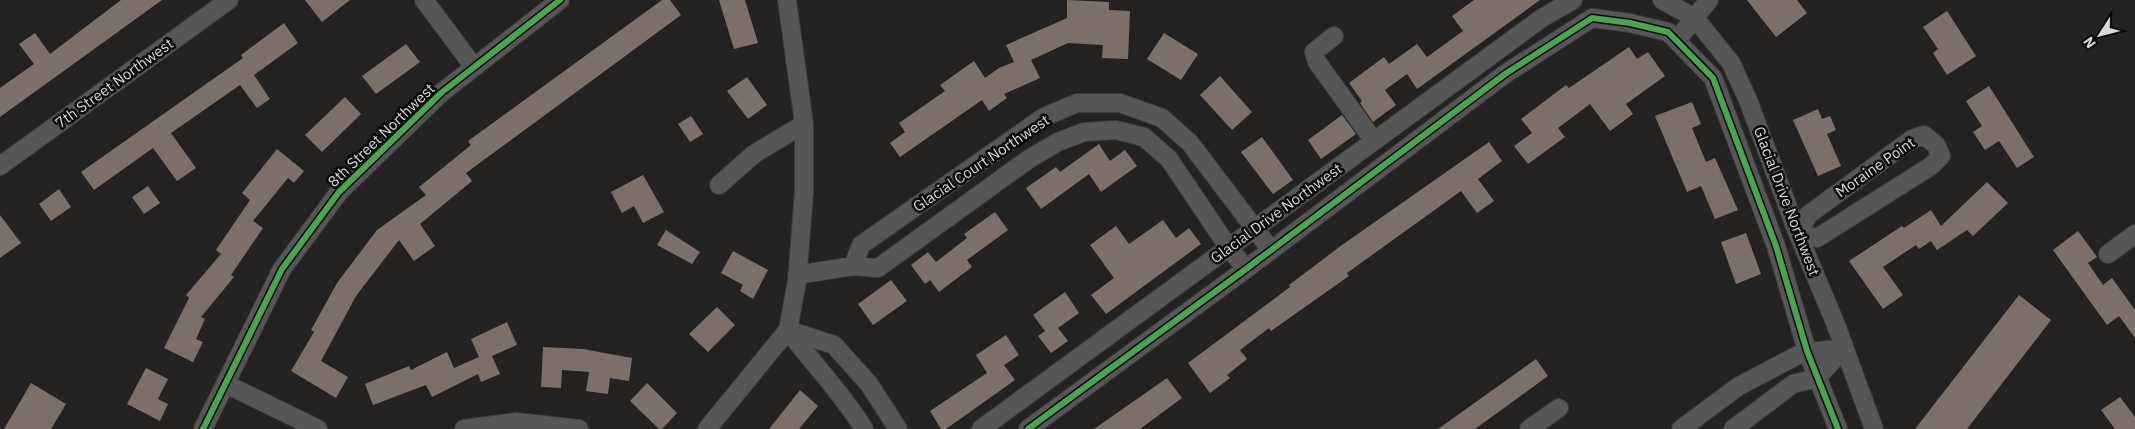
<svg xmlns="http://www.w3.org/2000/svg" width="2135" height="429" viewBox="0 0 2135 429" font-family="'IBM Plex Sans',sans-serif">
	<style>
		.building { fill: #7b7069 }
		.lines { fill: none; stroke-linecap: round; stroke-linejoin: round }
		.minor-casing { stroke: #3d3c3b; stroke-width: 20 }
		.minor { stroke: #565656; stroke-width: 18 }
		.cycleway-casing { stroke: #0c0b0b; stroke-width: 9 }
		.cycleway { stroke: #4ca352; stroke-width: 6 }
		.labels { text-anchor: middle; dominant-baseline: central; stroke-width: 5; stroke-linejoin: round; paint-order: stroke }
		.street-label { font-size: 15px; fill: #dddbda; stroke: #0c0b0b }
	</style>
	<rect width="100%" height="100%" fill="#232221"/>
	<path class="building" d="M 121,0 L 162,0 L 0,117 L 0,88 L 34,64 L 19,44 L 35,33 L 50,54 Z
		M 305,0 L 350,0 L 322,22 Z
		M 662,0 L 670,0 L 681,15 L 466,173 L 472,181 L 420,224 L 435,246 L 414,261 L 399,240 L 356,296 L 321,361 L 348,377 L 336,398 L 291,371 L 314,332 L 311,330 L 337,283 L 377,230 L 426,195 L 419,187 L 471,145 L 468,141 Z
		M 719,0 L 745,0 L 758,43 L 734,49 Z
		M 1067,0 L 1109,2 L 1109,10 L 1130,11 L 1128,59 L 1102,58 L 1103,45 L 1068,43 L 1031,60 L 1040,78 L 1004,94 L 1007,98 L 989,111 L 982,100 L 900,157 L 890,143 L 905,132 L 899,123 L 945,91 L 940,85 L 974,61 L 985,78 L 999,68 L 1014,62 L 1006,45 L 1067,18 Z
		M 1474,0 L 1540,0 L 1417,89 L 1407,74 L 1385,90 L 1396,105 L 1373,122 L 1360,103 L 1362,101 L 1349,83 L 1384,57 L 1389,64 L 1417,44 L 1427,57 L 1463,31 L 1452,16 Z
		M 1747,0 L 1797,0 L 1807,13 L 1776,37 Z
		M 1947,11 L 1976,56 L 1947,75 L 1933,53 L 1938,49 L 1923,27 Z
		M 284,23 L 298,43 L 254,75 L 270,99 L 257,108 L 240,85 L 171,133 L 196,168 L 177,181 L 153,148 L 94,190 L 81,172 L 243,58 L 241,55 Z
		M 1164,33 L 1198,54 L 1181,80 L 1147,59 Z
		M 406,44 L 420,62 L 376,94 L 362,76 Z
		M 1629,47 L 1637,59 L 1648,52 L 1665,76 L 1626,104 L 1633,114 L 1610,131 L 1590,104 L 1558,128 L 1565,137 L 1528,164 L 1514,146 L 1532,133 L 1521,119 L 1566,85 L 1569,88 Z
		M 1220,76 L 1252,112 L 1232,130 L 1200,95 Z
		M 747,77 L 767,105 L 748,119 L 727,91 Z
		M 1989,86 L 2034,157 L 2017,168 L 1999,141 L 1985,150 L 1973,132 L 1982,126 L 1966,101 Z
		M 345,97 L 361,114 L 322,152 L 305,135 Z
		M 1692,102 L 1701,124 L 1692,128 L 1706,162 L 1715,158 L 1738,210 L 1715,219 L 1701,186 L 1687,192 L 1655,116 Z
		M 1818,109 L 1822,119 L 1830,116 L 1836,130 L 1827,134 L 1841,166 L 1818,176 L 1793,120 Z
		M 1342,115 L 1356,134 L 1321,159 L 1308,140 Z
		M 691,116 L 703,134 L 690,142 L 678,124 Z
		M 1262,137 L 1293,180 L 1273,194 L 1241,152 Z
		M 1489,142 L 1502,161 L 1478,179 L 1494,201 L 1477,213 L 1461,191 L 1347,273 L 1349,276 L 1305,307 L 1271,331 L 1269,328 L 1240,350 L 1247,359 L 1227,375 L 1230,378 L 1210,393 L 1188,363 L 1290,287 L 1289,285 L 1342,245 Z
		M 1099,144 L 1110,161 L 1125,150 L 1137,166 L 1101,192 L 1089,174 L 1041,209 L 1026,188 L 1056,167 L 1060,172 Z
		M 277,149 L 304,171 L 294,183 L 288,178 L 253,221 L 263,228 L 231,275 L 234,277 L 201,317 L 205,319 L 196,339 L 203,342 L 193,362 L 164,348 L 189,298 L 186,295 L 221,254 L 216,250 L 250,200 L 242,193 Z
		M 643,175 L 664,212 L 643,223 L 634,206 L 622,213 L 611,192 Z
		M 1987,182 L 2008,203 L 1973,236 L 1967,230 L 1937,250 L 1931,241 L 1919,249 L 1916,245 L 1883,267 L 1903,295 L 1883,309 L 1849,261 L 1902,226 L 1904,228 L 1931,210 L 1941,226 Z
		M 148,186 L 160,203 L 144,214 L 132,197 Z
		M 59,189 L 71,207 L 51,221 L 39,204 Z
		M 995,212 L 1008,230 L 967,260 L 972,267 L 939,292 L 930,280 L 925,284 L 911,265 L 928,252 L 936,262 L 967,238 L 964,234 Z
		M 0,215 L 21,243 L 0,258 Z
		M 1163,220 L 1176,238 L 1189,228 L 1201,244 L 1106,314 L 1091,295 L 1114,278 L 1090,245 L 1116,226 L 1129,244 Z
		M 666,230 L 700,252 L 692,264 L 657,245 Z
		M 2078,231 L 2097,257 L 2088,263 L 2103,285 L 2112,278 L 2135,310 L 2135,338 L 2119,316 L 2107,325 L 2053,250 Z
		M 1746,233 L 1761,274 L 1736,284 L 1721,242 Z
		M 733,251 L 768,270 L 753,299 L 740,291 L 743,285 L 721,273 Z
		M 891,280 L 907,301 L 873,325 L 858,304 Z
		M 1065,292 L 1079,313 L 1058,328 L 1068,341 L 1051,353 L 1038,336 L 1045,331 L 1033,315 Z
		M 2019,295 L 2051,320 L 1967,429 L 1915,429 Z
		M 717,307 L 735,325 L 708,352 L 689,334 Z
		M 507,322 L 517,345 L 492,356 L 500,374 L 481,382 L 478,374 L 432,397 L 426,385 L 373,405 L 365,384 L 409,366 L 411,370 L 447,352 L 454,368 L 479,357 L 471,339 Z
		M 1006,335 L 1019,355 L 1004,365 L 1015,380 L 946,429 L 941,429 L 930,411 L 987,373 L 976,355 Z
		M 543,347 L 583,349 L 632,358 L 629,381 L 610,378 L 608,394 L 586,391 L 589,372 L 562,370 L 561,388 L 541,387 Z
		M 1536,359 L 1548,376 L 1475,429 L 1438,429 Z
		M 146,368 L 168,379 L 158,399 L 168,404 L 160,421 L 127,404 Z
		M 1167,378 L 1182,398 L 1140,429 L 1094,429 Z
		M 31,383 L 66,404 L 51,429 L 4,429 Z
		M 647,383 L 677,413 L 662,429 L 659,429 L 630,401 Z
		M 800,390 L 818,406 L 799,429 L 769,429 Z
		M 2120,397 L 2135,417 L 2135,429 L 2115,429 L 2101,410 Z"/>
	<g class="lines">
		<defs>
			<path id="minor" d="M 424,0 L 474,67
				M 1662,0 L 1695,18 L 1731,63 L 1748,100 L 1798,234 L 1836,325 L 1874,429
				M 1334,36 L 1314,52 L 1317,62 L 1374,141
				M 1677,40 L 1709,0
				M 1924,135 L 1936,145 L 1941,156 L 1931,166 L 1817,238 L 1798,234 L 1808,215 L 1912,139 Z
				M 0,166 L 229,0
				M 719,185 L 754,154 L 804,124
				M 2108,254 L 2135,234
				M 853,266 L 861,245 L 1044,117 L 1077,103 L 1120,103 L 1162,118 L 1190,143 L 1271,250
				M 797,275 L 853,266 L 878,268 L 1029,159 L 1058,142 L 1084,132 L 1116,130 L 1144,137 L 1169,159 L 1229,248 L 1246,269
				M 788,330 L 834,345 L 869,384 L 898,429
				M 788,330 C 813,364 842,393 864,429
				M 226,384 L 318,429
				M 203,429 L 282,269 L 339,192 L 441,93 L 560,0
				M 464,429 L 516,422 L 579,429
				M 707,429 L 788,330 L 797,281 L 804,192 L 804,124 L 787,0
				M 981,429 L 1542,18 L 1573,0
				M 1028,429 L 1246,269 L 1505,74 L 1592,18 L 1630,23 L 1668,32 L 1713,78 L 1776,246 L 1807,351 L 1838,429
				M 1529,429 L 1559,408
				M 1681,429 L 1739,386 L 1802,353 L 1844,348
				M 1733,429 L 1793,384 L 1817,378 L 1844,348"/>
		</defs>
		<use href="#minor" class="minor-casing"/>
		<use href="#minor" class="minor"/>
		<defs>
			<path id="cycleway" d="M 203,429 L 282,269 L 339,192 L 441,93 L 560,0
				M 1028,429 L 1246,269 L 1505,74 L 1592,18 L 1630,23 L 1668,32 L 1713,78 L 1776,246 L 1807,351 L 1838,429"/>
		</defs>
		<use href="#cycleway" class="cycleway-casing"/>
		<use href="#cycleway" class="cycleway"/>
	</g>
	<g class="labels">
		<g class="street-label">
			<text transform="translate(114 83) rotate(-36)">7th Street Northwest</text>
			<text transform="translate(381 135) rotate(-44)">8th Street Northwest</text>
			<text transform="translate(981 163) rotate(-34)">Glacial Court Northwest</text>
			<text transform="translate(1875 167) rotate(-35)">Moraine Point</text>
			<text transform="translate(1787 201) rotate(69)">Glacial Drive Northwest</text>
			<text transform="translate(1276 213) rotate(-36)">Glacial Drive Northwest</text>
		</g>
	</g>
	<g transform="translate(2100 35) rotate(234)" stroke="#0c0b0b" stroke-width="4" paint-order="stroke">
	<path d="M0-4L9 19L0 12L-9 19Z" fill="#dddbda"/>
	<text y="-8" font-size="14" font-weight="bold" text-anchor="middle" fill="#dddbda">N</text>
	</g>
</svg>
